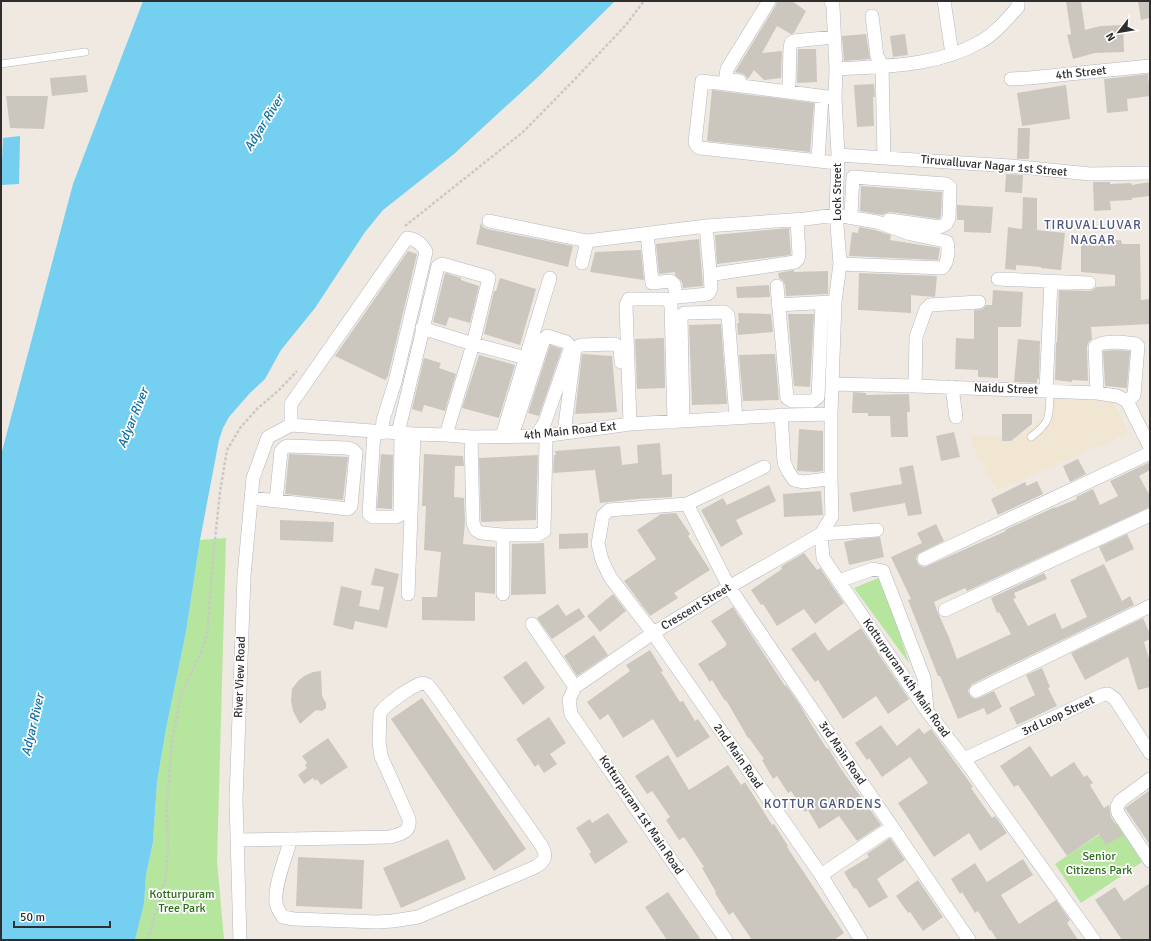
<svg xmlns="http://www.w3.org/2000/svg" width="1151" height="941" viewBox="0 0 1151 941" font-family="Signika,sans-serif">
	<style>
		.education { fill: #f0e6d1 }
		.green { fill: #b6e59e }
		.water { fill: #75cff0 }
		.building { fill: #cbc7bf }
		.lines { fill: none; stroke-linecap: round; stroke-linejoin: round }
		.lane-casing { stroke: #b4b7c1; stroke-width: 8 }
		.street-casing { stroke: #b4b7c1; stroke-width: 14 }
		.path { stroke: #c9c9c9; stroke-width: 2.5; stroke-dasharray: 3 2; stroke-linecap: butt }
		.lane { stroke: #fff; stroke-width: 7 }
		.street { stroke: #fff; stroke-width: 13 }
		.labels { text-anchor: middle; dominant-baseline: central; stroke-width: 3.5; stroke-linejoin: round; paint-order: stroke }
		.street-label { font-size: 12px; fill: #2e2e2e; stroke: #fff }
		.park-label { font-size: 12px; fill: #2c6e1b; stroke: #fff }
		.water-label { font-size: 13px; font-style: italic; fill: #0d6fa3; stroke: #fff }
		.neighbourhood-label { font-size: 13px; letter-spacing: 1px; fill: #4d5680; stroke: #fff }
	</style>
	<rect width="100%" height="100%" fill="#efe9e1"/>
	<path class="education" d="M 1046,399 L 1112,400 L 1129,433 L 998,490 L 977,456 L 970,436 L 1020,436 L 1045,417 Z"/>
	<path class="green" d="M 226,538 L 217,861 L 224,940 L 135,940 L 144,904 L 146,875 L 153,842 L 157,782 L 166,729 L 186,632 L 200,540 Z
		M 881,577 L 909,663 L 854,588 Z
		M 1117,823 L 1142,862 L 1081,903 L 1055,864 Z"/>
	<path class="water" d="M 143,1 L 615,1 L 539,76 L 454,154 L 383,210 L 365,232 L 315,308 L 281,350 L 265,379 L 250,393 L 229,417 L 223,428 L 219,440 L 200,540 L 186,632 L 166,729 L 157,782 L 153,842 L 146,875 L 144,904 L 135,940 L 1,940 L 1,455 L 73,184 Z
		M 20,136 L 19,184 L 1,185 L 3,138 Z"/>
	<path class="building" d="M 777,1 L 792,1 L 806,11 L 794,33 L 791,34 L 777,26 L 762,53 L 782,51 L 781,78 L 764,80 L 754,70 L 748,79 L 744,74 L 735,72 L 776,5 Z
		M 1066,1 L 1081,1 L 1085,30 L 1100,26 L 1123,25 L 1124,52 L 1095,53 L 1073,59 L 1067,35 L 1071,34 Z
		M 1138,1 L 1150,1 L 1150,18 L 1141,20 Z
		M 866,34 L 870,59 L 844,61 L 842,36 Z
		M 905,34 L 908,55 L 893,57 L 890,36 Z
		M 798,49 L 816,49 L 817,82 L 797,83 Z
		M 1148,74 L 1150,96 L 1127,99 L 1128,111 L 1107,113 L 1104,79 Z
		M 86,75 L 88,92 L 52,96 L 50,78 Z
		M 874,84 L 875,97 L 873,97 L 874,126 L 857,127 L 854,85 Z
		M 1066,85 L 1070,119 L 1022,126 L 1017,93 Z
		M 712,90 L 814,103 L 810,152 L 707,141 Z
		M 6,96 L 48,96 L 44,129 L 10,128 Z
		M 1018,128 L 1030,128 L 1029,159 L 1017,159 Z
		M 1006,174 L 1023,175 L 1022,193 L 1005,192 Z
		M 1093,182 L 1110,182 L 1110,184 L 1131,183 L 1132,185 L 1150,182 L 1150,196 L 1132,198 L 1132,200 L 1110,201 L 1111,210 L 1094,211 Z
		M 861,186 L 942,192 L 941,216 L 939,219 L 890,212 L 886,213 L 882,215 L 860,211 Z
		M 1023,197 L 1037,198 L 1037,230 L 1065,233 L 1061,270 L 1041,268 L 1041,267 L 1016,265 L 1016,270 L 1005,269 L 1008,227 L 1022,229 Z
		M 957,205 L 993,207 L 991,233 L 964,232 L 964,220 L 957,220 Z
		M 481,223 L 483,227 L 487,229 L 573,246 L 568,267 L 476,244 Z
		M 859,227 L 875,230 L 891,235 L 890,240 L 940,248 L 938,260 L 849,256 L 852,232 L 858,233 Z
		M 789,228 L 791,255 L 717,264 L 715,235 Z
		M 1081,237 L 1097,237 L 1097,241 L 1121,240 L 1122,244 L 1140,244 L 1141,300 L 1150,299 L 1150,324 L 1091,327 L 1092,339 L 1088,343 L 1087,347 L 1088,381 L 1072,380 L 1072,382 L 1055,380 L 1056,342 L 1057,343 L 1059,290 L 1089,291 L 1093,290 L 1096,287 L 1115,286 L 1115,275 L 1081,272 Z
		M 699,239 L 703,286 L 683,288 L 682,282 L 675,275 L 675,272 L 659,274 L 656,244 Z
		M 641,250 L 644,280 L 590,272 L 595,252 Z
		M 408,251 L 417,254 L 388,376 L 385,380 L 335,356 Z
		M 794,270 L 794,272 L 828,271 L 828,294 L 786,296 L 785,285 L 783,281 L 779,278 L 778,273 Z
		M 445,273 L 461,278 L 461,280 L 479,286 L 470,323 L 449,317 L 446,326 L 433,322 Z
		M 859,273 L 937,276 L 935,297 L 911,295 L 911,313 L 858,310 Z
		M 500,278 L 536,289 L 520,345 L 484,334 L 494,291 L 496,291 Z
		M 769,285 L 770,297 L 737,298 L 736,287 Z
		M 993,290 L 1023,292 L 1021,327 L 998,327 L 998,378 L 978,377 L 978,370 L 955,369 L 956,338 L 974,339 L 974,310 L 983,309 L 986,305 L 992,305 Z
		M 738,313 L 771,314 L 773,332 L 738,335 L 737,323 L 739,323 Z
		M 788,314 L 814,314 L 810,387 L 794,386 Z
		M 721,324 L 727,404 L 692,405 L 689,325 Z
		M 664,338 L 665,388 L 637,389 L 635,339 Z
		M 1018,339 L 1040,341 L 1039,379 L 1037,379 L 1037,383 L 1014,382 Z
		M 550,345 L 562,349 L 539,416 L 528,413 Z
		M 1114,350 L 1130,351 L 1127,388 L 1105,386 L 1103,351 Z
		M 582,354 L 612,356 L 617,412 L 575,414 Z
		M 775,354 L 779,400 L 743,401 L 739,355 Z
		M 479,355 L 515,365 L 499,418 L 462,408 Z
		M 424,358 L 441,363 L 439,368 L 456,374 L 445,411 L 424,405 L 422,412 L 412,409 Z
		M 853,392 L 866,393 L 866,395 L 909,394 L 910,412 L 907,412 L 908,437 L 891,437 L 890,416 L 868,416 L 868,413 L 852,413 Z
		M 1002,414 L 1032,414 L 1032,424 L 1011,441 L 1002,441 Z
		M 799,429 L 823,431 L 823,471 L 816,472 L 798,471 L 797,470 Z
		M 954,432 L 960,457 L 941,461 L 936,436 Z
		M 660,443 L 662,475 L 672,474 L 672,497 L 636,499 L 600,503 L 595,470 L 553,473 L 554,455 L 556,455 L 555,451 L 620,446 L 622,465 L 638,463 L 637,445 Z
		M 289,454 L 348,457 L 343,500 L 285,494 Z
		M 381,454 L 393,455 L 392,509 L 377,508 Z
		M 424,454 L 463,456 L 464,466 L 455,466 L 454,497 L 464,498 L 465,522 L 463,544 L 495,547 L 495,594 L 475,592 L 475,621 L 422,620 L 422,597 L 437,597 L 441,552 L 424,550 L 426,506 L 422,506 Z
		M 538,455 L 536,520 L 481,522 L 479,458 Z
		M 1078,459 L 1086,474 L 1070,482 L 1063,466 Z
		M 1150,462 L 1150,470 L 1139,476 L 1150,496 L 1150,507 L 967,591 L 965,588 L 934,602 L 938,613 L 948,635 L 957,659 L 1011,634 L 999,612 L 997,613 L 991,598 L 1044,573 L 1047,579 L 1014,593 L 1016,598 L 1013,599 L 1028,626 L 1055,613 L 1062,629 L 1087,617 L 1070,580 L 1104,564 L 1122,601 L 1130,596 L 1134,605 L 972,684 L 968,690 L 969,694 L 971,697 L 975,699 L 979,698 L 994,691 L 1002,707 L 987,715 L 984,708 L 958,719 L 940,676 L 938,676 L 908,600 L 911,599 L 891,557 L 922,543 L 917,533 L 936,524 L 944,541 L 918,554 L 916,558 L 917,562 L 919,565 L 923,567 L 927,566 L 1006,531 L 1005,530 L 1055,507 L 1055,508 L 1077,499 L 1076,497 L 1093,489 L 1100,505 L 1118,496 L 1110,481 Z
		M 913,465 L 922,514 L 908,516 L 905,503 L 853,512 L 850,493 L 902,484 L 899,468 Z
		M 1037,481 L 1043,494 L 998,515 L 991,499 L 1025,482 L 1027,486 Z
		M 769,485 L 776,501 L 736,520 L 743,534 L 721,547 L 701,510 L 723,498 L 727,505 Z
		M 821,491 L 823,515 L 784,517 L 783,494 Z
		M 676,513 L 690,534 L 688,536 L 710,570 L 674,593 L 678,598 L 650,616 L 624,581 L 656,559 L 637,530 L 661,514 Z
		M 280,520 L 334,522 L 333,542 L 280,540 Z
		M 588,533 L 588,548 L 559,549 L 559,534 Z
		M 1127,534 L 1134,549 L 1106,562 L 1099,547 Z
		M 880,537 L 884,557 L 849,565 L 844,542 L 858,539 Z
		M 544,543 L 546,594 L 511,595 L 512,544 Z
		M 804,553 L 817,570 L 820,568 L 844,603 L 815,624 L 804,609 L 777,626 L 763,604 L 761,605 L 751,590 L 782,569 L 781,567 L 785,564 Z
		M 375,568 L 399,574 L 387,628 L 355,621 L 353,630 L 333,625 L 341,586 L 362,591 L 359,606 L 379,610 L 384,587 L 371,585 Z
		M 613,594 L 626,611 L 600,632 L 587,616 Z
		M 558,604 L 566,616 L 579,608 L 585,617 L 552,639 L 537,618 Z
		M 733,607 L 785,686 L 786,685 L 800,705 L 811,724 L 827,749 L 828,748 L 841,769 L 881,825 L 857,841 L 839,816 L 819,829 L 808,810 L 805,812 L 791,791 L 788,793 L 777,776 L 773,779 L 762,760 L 764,759 L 749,738 L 748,738 L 726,700 L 725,701 L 712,680 L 710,682 L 698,664 L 726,646 L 725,645 L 727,644 L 711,621 Z
		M 1143,618 L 1150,634 L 1150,639 L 1144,642 L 1150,662 L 1150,687 L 1138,690 L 1128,657 L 1085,680 L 1071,653 Z
		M 861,628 L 909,699 L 888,714 L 876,696 L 843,719 L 818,680 L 815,682 L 791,649 L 815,632 L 828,651 Z
		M 594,635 L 608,655 L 577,676 L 564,656 Z
		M 650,650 L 663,671 L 661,672 L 680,702 L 683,701 L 695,721 L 698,719 L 710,737 L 677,758 L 653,719 L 623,738 L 608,714 L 600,720 L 587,702 L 630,671 L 626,665 Z
		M 526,661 L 545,688 L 523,705 L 503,677 Z
		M 1042,668 L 1050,687 L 1048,688 L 1057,706 L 1017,725 L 1009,708 L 1035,695 L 1026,675 Z
		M 321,671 L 322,696 L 326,703 L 326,708 L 322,711 L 316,710 L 300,724 L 293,711 L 291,701 L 292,689 L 298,681 L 304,676 L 313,672 Z
		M 422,698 L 526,849 L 494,871 L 391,719 Z
		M 549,717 L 566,743 L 550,754 L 557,764 L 544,773 L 538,764 L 535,767 L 516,739 Z
		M 881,725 L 897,746 L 919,728 L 924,734 L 931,729 L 973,787 L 971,788 L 992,818 L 995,816 L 1007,833 L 980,851 L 969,833 L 934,857 L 898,803 L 928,783 L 910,757 L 882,777 L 869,758 L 867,760 L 855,743 Z
		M 328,738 L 348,767 L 321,785 L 317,779 L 315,781 L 313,778 L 304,784 L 298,775 L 307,768 L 305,765 L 307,763 L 302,756 Z
		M 1030,746 L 1051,777 L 1074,762 L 1084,777 L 1087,775 L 1093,783 L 1090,785 L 1104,808 L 1109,805 L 1111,817 L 1123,835 L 1106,845 L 1099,834 L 1067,856 L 1018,785 L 1014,787 L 1000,766 Z
		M 668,755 L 689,790 L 728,765 L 741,785 L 745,782 L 772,825 L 774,824 L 788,846 L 787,847 L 844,933 L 834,940 L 752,940 L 733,912 L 729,915 L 715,893 L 716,892 L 702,868 L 704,867 L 684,837 L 679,840 L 666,820 L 670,817 L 652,791 L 647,794 L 635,776 Z
		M 1150,790 L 1150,845 L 1125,808 Z
		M 608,813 L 628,842 L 595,864 L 589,854 L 591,852 L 576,828 L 590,819 L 592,823 Z
		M 890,838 L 905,860 L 877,879 L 888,897 L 869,908 L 856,888 L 854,889 L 844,872 L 869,857 L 867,854 Z
		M 448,839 L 466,879 L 401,908 L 383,868 Z
		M 298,857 L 364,860 L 362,909 L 296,906 Z
		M 1023,859 L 1033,875 L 1001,895 L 1017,921 L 1019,924 L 1056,900 L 1070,920 L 1067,923 L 1078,940 L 997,940 L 991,930 L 990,931 L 978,911 L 975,913 L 962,892 L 960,894 L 951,879 L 975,863 L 987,882 Z
		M 918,880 L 943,917 L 923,931 L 910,912 L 908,913 L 896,896 Z
		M 1150,883 L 1150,940 L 1122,940 L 1095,900 L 1115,887 L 1124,901 Z
		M 668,892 L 701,940 L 667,940 L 645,907 Z"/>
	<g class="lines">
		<defs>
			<path id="lane" d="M 1,64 L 85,52
				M 1031,437 C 1052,421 1049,416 1050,391"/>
			<path id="street" d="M 831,1 L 833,6 L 836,69 L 835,98 L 838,155 L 836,212 L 840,264 L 835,302 L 831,414 L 831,480 L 832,516 L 821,534 L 823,558 L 927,711 L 964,759 L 1094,940
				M 944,1 L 952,54
				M 872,16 L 877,56 L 882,66 L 884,158
				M 836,69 C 884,66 936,67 980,42 C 995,34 1007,19 1018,7 L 1018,1
				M 1011,79 L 1029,78 L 1150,66
				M 740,81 L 730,80 L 726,76 L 727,69 L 769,1
				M 789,84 L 790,48 L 791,43 L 794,41 L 834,37
				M 835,98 L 702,81 L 695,142 L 697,146 L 700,148 L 837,163
				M 838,155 L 1011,166 L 1090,174 L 1150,173
				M 818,160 L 822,97
				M 851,214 L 853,177 L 946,184 L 950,187 L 949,218 L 946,224 L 940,227 L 889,220
				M 489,221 L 587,241 L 706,226 L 805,219 L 836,215 L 877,222 L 911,234 L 944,241 L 947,242 C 949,249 948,264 942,268 L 840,264
				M 706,226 L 710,271 L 714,274 L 795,262 L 798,259 L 799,255 L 797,220
				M 647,233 L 652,283 L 670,281 L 674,284 L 676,295 L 678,297 L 708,294 L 711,289 L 710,271
				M 582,263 L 587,241
				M 998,279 L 1089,283
				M 777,286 L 787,398 L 792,401 L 813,401 L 818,397 L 822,303
				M 778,305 L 830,302
				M 422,328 L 473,344 L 446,435
				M 832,384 L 915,386 L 1097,393 L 1117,396 L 1127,401 L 1150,447
				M 915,386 L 916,337 L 926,309 L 930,305 L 979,302
				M 952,387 L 956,417
				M 1046,391 L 1051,281
				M 1097,393 L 1095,347 C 1102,339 1126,343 1136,344 L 1138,346 L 1134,395 L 1127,401
				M 781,415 L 784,462 L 788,471 L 794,480 L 803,482 L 827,479 L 831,480
				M 683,421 L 681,317 L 684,313 L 687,313 L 724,312 L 728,315 L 736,418
				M 630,424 L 626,305 L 629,299 L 667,299 L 671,305 L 674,422
				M 291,425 L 291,404 L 407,238 C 416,239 422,244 426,252 L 395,382 L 383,420 L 382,433
				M 374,432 L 369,514 L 373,517 L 396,517 L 400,515 L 401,434
				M 398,433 L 438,266 L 442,264 L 488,277 L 489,278 L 473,344 L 526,358
				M 564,433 L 575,348 L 581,345 L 615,344 L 620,348 L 621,362
				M 502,436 L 550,278
				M 512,436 L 544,339 L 547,336 L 566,342 L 571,347 L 545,422 L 536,436
				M 471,437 L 473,523 L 476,530 L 481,533 L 503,535 L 537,535 L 544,531 L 546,442 L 543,436
				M 764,467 L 687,504 L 609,510 L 603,516 L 598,544 L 602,560 L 610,577 L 653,633 L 821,875 L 861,940
				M 251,498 L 348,509 L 351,506 L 356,453 L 353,450 L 347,448 L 288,446 L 285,447 L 281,451 L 276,501
				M 687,504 L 729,587 L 969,940
				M 924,559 L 1150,453
				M 839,581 L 873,569 L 883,571 L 924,678 L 927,709
				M 408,594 L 414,434
				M 503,594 L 503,535
				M 945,610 L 1150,515
				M 532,624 L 575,687
				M 976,691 L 1150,606
				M 964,759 L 1102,695 L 1108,694 L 1115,699 L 1150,753
				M 1150,779 L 1120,801 L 1117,807 L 1118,813 L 1150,861
				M 237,840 L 390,837 C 401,834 411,832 409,819 L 381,756 L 379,742 L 380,713 C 386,704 413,685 423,683 L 428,685 L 435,694 L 539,842 C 548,855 547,861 533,868 L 418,917 L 393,921 L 377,922 L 294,919 L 283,917 C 280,913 277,909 276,903 C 274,886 286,856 291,839
				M 821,875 L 892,827
				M 240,940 L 236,800 L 244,576 L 253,478 L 268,437 L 291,425 L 414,434 L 446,435 L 471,437 L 543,436 L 630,424 L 787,415 L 831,414
				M 726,940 L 571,714 L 569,700 L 575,687 L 653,633 L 729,587 L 821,534 L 877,530"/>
		</defs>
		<use href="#lane" class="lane-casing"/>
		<use href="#street" class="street-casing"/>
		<path class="path" d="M 405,226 L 523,132 L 577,77 L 625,26 L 644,1
			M 148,940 L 166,877 L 168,849 L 167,803 L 172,742 L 181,694 L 201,653 L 207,634 L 213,559 L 220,492 L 227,450 L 240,428 L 257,409 L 279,390 L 297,371"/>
		<use href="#lane" class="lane"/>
		<use href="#street" class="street"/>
	</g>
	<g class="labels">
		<g class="street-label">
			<text transform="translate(1081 73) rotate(-6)">4th Street</text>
			<text transform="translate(994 166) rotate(5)">Tiruvalluvar Nagar 1st Street</text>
			<text transform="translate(837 192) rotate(-90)">Lock Street</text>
			<text transform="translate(1006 389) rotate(2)">Naidu Street</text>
			<text transform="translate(570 431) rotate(-6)">4th Main Road Ext</text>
			<text transform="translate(696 607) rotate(-31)">Crescent Street</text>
			<text transform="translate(240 677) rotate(-88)">River View Road</text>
			<text transform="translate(906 678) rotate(55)">Kotturpuram 4th Main Road</text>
			<text transform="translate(1058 716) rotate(-25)">3rd Loop Street</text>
			<text transform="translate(842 753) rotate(56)">3rd Main Road</text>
			<text transform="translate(738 756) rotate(55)">2nd Main Road</text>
			<text transform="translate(641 815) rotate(56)">Kotturpuram 1st Main Road</text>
		</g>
		<g class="park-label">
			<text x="1099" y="856">Senior<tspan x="1099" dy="14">Citizens Park</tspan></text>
			<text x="182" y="894">Kotturpuram<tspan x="182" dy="14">Tree Park</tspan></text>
		</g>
		<g class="water-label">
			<text transform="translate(264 123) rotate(-58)">Adyar River</text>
			<text transform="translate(133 418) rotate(-68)">Adyar River</text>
			<text transform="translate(33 725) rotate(-77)">Adyar River</text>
		</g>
		<g class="neighbourhood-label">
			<text x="1093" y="225">TIRUVALLUVAR<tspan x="1093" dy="15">NAGAR</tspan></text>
			<text x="823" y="804">KOTTUR GARDENS</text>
		</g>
	</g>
	<rect width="1151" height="941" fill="none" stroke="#2e2e2e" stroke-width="4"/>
	<g transform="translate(1119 32) rotate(239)" stroke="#ffffff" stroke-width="3" paint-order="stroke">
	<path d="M0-3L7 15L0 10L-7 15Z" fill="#2e2e2e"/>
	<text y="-6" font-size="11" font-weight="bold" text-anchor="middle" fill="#2e2e2e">N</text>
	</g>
	<path d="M14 921v6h96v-6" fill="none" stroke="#2e2e2e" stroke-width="2"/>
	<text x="20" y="921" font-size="12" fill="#2e2e2e" stroke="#ffffff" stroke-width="3" paint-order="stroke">50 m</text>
</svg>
